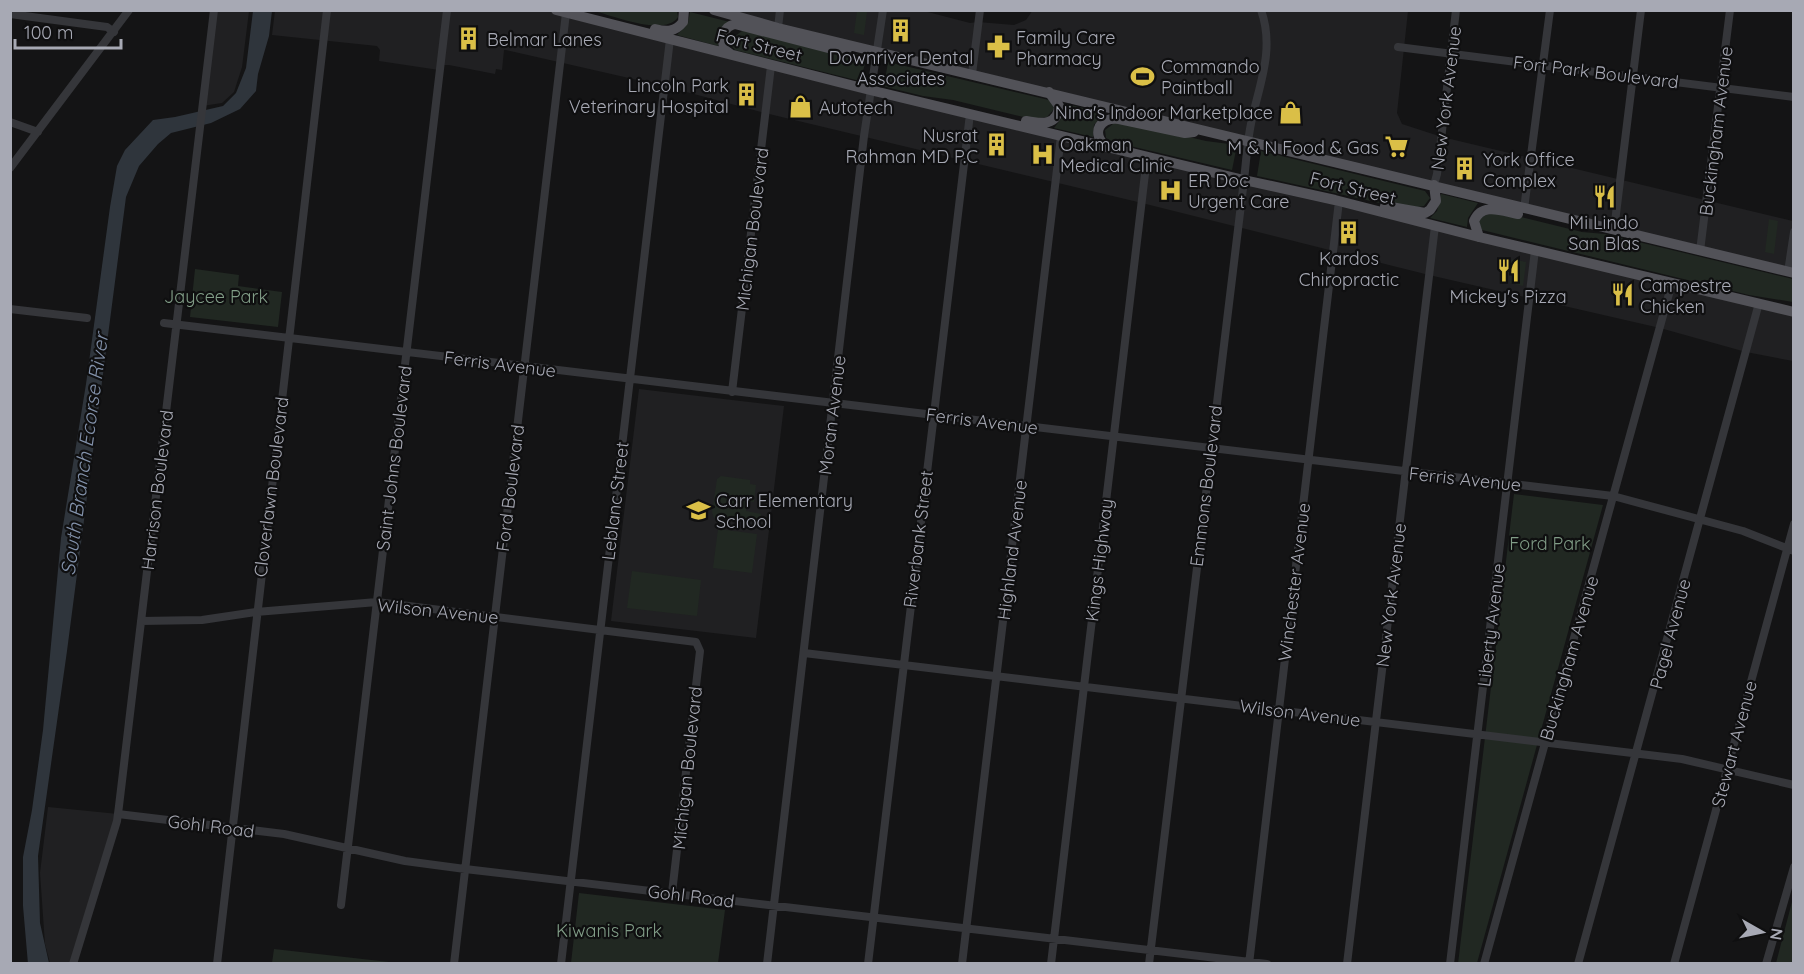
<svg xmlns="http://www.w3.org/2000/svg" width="1804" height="974" viewBox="0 0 1804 974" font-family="Quicksand,sans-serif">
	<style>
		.built { fill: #202022 }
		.green { fill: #212822 }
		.water { fill: #2f353c }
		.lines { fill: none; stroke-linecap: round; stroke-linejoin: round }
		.minor { stroke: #35363a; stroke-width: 8 }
		.major { stroke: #525258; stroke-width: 10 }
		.labels { text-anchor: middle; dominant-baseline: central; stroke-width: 4.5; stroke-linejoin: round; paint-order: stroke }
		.poi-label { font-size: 18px; fill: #a7a9b4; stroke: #0f0f10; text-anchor: start }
		.street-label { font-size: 18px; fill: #a7a9b4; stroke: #0f0f10 }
		.park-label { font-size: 18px; fill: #819d87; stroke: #0f0f10 }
		.water-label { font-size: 20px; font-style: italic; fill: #8392ab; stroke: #0f0f10 }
	</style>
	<rect width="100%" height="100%" fill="#141415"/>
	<path class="built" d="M 920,10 L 970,23 L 978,22 L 1014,25 L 1026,20 L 1033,10 L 1408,11 L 1397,113 L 1402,124 L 1442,137 L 1793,221 L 1793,273 L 714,11 Z
		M 214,11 L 249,11 L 242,67 L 234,92 L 222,103 L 202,106 Z
		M 275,11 L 556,11 L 1793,312 L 1793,361 L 1746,352 L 1660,328 L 1429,275 L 1142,203 L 765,113 L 664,86 L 506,50 L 504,50 L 502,70 L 496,69 L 495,74 L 449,65 L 440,65 L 439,70 L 379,61 L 380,50 L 377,46 L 272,35 Z
		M 639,389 L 784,406 L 756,638 L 611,621 Z
		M 48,807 L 118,814 L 73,963 L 50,963 L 45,944 L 40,873 Z"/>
	<path class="green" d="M 594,11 L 677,11 L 678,17 C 665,37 614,16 594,11 Z
		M 857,11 L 867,12 L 864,35 L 854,33 Z
		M 690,12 L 730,22 L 719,37 L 718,46 L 677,35 L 688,23 Z
		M 742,31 L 747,31 L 832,51 L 857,54 L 867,57 L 860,81 L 735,50 L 730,44 L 731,39 Z
		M 888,62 L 1049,100 L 1052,102 L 1054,109 L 1047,117 L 1032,119 L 953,100 L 923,96 L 886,87 L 884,86 Z
		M 1066,104 L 1104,113 L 1094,125 L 1093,137 L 1054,128 L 1064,115 Z
		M 1125,122 L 1206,141 L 1237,145 L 1232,170 L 1113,142 L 1106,138 L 1105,130 L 1113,124 Z
		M 1261,151 L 1425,191 L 1430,198 L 1424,206 L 1407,209 L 1257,176 Z
		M 1441,194 L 1478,203 L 1468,218 L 1467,227 L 1430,218 L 1437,211 Z
		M 1501,212 L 1582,232 L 1605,234 L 1793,279 L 1793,302 L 1749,295 L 1482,230 L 1479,222 C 1482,213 1493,214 1501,212 Z
		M 1769,219 L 1778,221 L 1774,254 L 1765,252 Z
		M 1512,259 L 1526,262 L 1523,286 L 1510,283 Z
		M 195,269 L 239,275 L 238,286 L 282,292 L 278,327 L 190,317 Z
		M 721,476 L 750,480 L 750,484 L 756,485 L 754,502 L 748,501 L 746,511 L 761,514 L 761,521 L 714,518 L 712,512 L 717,479 Z
		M 1514,494 L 1603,505 L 1477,963 L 1458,964 Z
		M 718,529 L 757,534 L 752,573 L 713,568 Z
		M 632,571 L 701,580 L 697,616 L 627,608 Z
		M 579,893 L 725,910 L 718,963 L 571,963 Z
		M 1793,898 L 1793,963 L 1776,963 Z
		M 274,949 L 398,963 L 272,963 Z"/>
	<path class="water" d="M 253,11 L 272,11 L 269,36 L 258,74 L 256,91 L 240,109 L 211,123 L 171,133 L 158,144 L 139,166 L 126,197 L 67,651 L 38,856 L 40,923 L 49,963 L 28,964 L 23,906 L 23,857 L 32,810 L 43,730 L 61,538 L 86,384 L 110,207 L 117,166 L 125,150 L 153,120 L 175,117 L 223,106 L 236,93 L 246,68 Z"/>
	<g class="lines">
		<path class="minor" d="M 10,14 L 107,27 L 114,32
			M 778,28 L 780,10
			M 1398,47 L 1794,97
			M 972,74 L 980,10
			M 10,122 L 38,132
			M 10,168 L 129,10
			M 1434,185 L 1437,174 L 1456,10
			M 1524,209 L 1550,10
			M 1614,230 L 1641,10
			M 1700,251 L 1730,10
			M 1788,272 L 1794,232
			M 10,309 L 87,318
			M 164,323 L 1613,496 L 1743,531 L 1794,551
			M 732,392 L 771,66
			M 141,621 L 202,620 L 256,612 L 377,602 L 696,642 L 700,651 L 672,893
			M 804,653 L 1682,759 L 1794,785
			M 118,814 L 284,834 L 405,861 L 465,869 L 1267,964
			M 341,905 L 447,10
			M 73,964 L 117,821 L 119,806 L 214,10
			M 217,964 L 327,10
			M 454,964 L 566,13
			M 561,964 L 670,39
			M 767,964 L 864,136 L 883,10
			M 868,964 L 970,114
			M 962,964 L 1061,136
			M 1051,964 L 1147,157
			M 1149,964 L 1244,180 C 1246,163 1247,146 1250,129 C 1257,89 1276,52 1261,10
			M 1249,964 L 1339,201
			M 1347,964 L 1435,226
			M 1450,964 L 1535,250
			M 1484,964 L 1672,283
			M 1578,964 L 1759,303
			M 1674,964 L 1794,524
			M 1766,964 L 1794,867"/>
		<path class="major" d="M 556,10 L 870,90 L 1244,180 L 1335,200 L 1479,237 L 1794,312
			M 714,10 L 778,28 L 1794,273
			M 655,29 C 667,32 675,32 683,22 L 684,10
			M 732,55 L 725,50 C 721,39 722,27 735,24 L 832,49 L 848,48
			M 1026,121 C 1041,124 1058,126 1059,106 L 1049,92
			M 1105,146 C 1091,132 1100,117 1119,119 L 1185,133 L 1194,132
			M 1385,206 L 1425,213 L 1430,210 L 1436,201 L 1434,185
			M 1479,237 L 1474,221 C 1482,202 1502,211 1518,214"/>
	</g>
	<defs>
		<symbol id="building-bare" viewBox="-9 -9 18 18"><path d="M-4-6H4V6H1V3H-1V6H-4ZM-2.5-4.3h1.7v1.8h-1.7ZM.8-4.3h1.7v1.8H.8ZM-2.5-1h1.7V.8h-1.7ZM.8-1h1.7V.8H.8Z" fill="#dabf47" stroke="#0f0f10" stroke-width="2.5" paint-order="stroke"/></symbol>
		<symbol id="pharmacy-bare" viewBox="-9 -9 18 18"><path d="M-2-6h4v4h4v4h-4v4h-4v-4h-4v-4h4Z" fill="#dabf47" stroke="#0f0f10" stroke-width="2.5" paint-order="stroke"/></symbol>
		<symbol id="stadium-bare" viewBox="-9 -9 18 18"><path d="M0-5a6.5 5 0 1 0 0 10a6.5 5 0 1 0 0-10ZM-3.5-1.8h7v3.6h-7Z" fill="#dabf47" stroke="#0f0f10" stroke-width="2.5" paint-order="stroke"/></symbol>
		<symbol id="shop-bare" viewBox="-9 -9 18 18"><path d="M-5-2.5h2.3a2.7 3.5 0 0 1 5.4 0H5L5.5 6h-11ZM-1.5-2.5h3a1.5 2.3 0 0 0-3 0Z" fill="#dabf47" stroke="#0f0f10" stroke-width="2.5" paint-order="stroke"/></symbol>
		<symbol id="supermarket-bare" viewBox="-9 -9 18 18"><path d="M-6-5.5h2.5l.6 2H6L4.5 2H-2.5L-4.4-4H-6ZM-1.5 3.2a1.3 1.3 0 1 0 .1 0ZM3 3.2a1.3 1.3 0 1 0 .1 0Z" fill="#dabf47" stroke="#0f0f10" stroke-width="2.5" paint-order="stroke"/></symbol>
		<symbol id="hospital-bare" viewBox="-9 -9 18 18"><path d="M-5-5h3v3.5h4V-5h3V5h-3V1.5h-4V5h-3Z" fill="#dabf47" stroke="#0f0f10" stroke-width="2.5" paint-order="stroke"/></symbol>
		<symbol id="restaurant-bare" viewBox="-9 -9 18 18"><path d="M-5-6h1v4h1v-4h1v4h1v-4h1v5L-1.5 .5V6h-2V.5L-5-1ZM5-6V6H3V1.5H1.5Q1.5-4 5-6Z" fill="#dabf47" stroke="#0f0f10" stroke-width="2.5" paint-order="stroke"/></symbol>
		<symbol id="school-bare" viewBox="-9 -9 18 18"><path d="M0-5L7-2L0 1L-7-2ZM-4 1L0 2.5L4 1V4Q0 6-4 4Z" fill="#dabf47" stroke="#0f0f10" stroke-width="2.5" paint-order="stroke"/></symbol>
	</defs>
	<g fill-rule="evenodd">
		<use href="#building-bare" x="884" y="14" width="33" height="33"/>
		<use href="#building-bare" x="452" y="22" width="33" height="33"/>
		<use href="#pharmacy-bare" x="982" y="30" width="33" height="33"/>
		<use href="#stadium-bare" x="1126" y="60" width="33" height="33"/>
		<use href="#building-bare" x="730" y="78" width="33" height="33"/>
		<use href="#shop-bare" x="784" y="90" width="33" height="33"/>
		<use href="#shop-bare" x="1274" y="96" width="33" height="33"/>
		<use href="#building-bare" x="980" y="128" width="33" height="33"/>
		<use href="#supermarket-bare" x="1380" y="130" width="33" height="33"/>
		<use href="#hospital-bare" x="1026" y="138" width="33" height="33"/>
		<use href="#building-bare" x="1448" y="152" width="33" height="33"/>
		<use href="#hospital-bare" x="1154" y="174" width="33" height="33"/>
		<use href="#restaurant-bare" x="1588" y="180" width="33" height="33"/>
		<use href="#building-bare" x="1332" y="216" width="33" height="33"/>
		<use href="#restaurant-bare" x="1492" y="254" width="33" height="33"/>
		<use href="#restaurant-bare" x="1606" y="278" width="33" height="33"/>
		<use href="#school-bare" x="682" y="494" width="33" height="33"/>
	</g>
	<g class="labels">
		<g class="poi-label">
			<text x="1016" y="37">Family Care<tspan x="1016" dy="21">Pharmacy</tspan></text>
			<text x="487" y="39">Belmar Lanes</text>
			<text x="901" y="57" text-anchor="middle">Downriver Dental<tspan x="901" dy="21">Associates</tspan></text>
			<text x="1161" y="66">Commando<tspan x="1161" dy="21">Paintball</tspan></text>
			<text x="729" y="85" text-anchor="end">Lincoln Park<tspan x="729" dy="21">Veterinary Hospital</tspan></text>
			<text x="819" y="107">Autotech</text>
			<text x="1273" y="112" text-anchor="end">Nina's Indoor Marketplace</text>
			<text x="978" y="135" text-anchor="end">Nusrat<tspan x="978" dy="21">Rahman MD P.C</tspan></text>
			<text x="1060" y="144">Oakman<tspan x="1060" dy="21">Medical Clinic</tspan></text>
			<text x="1379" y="147" text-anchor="end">M &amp; N Food &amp; Gas</text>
			<text x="1483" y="159">York Office<tspan x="1483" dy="21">Complex</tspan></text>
			<text x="1188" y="180">ER Doc<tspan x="1188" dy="21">Urgent Care</tspan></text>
			<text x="1604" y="222" text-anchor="middle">Mi Lindo<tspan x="1604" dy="21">San Blas</tspan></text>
			<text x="1349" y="258" text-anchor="middle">Kardos<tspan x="1349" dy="21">Chiropractic</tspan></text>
			<text x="1640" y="285">Campestre<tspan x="1640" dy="21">Chicken</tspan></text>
			<text x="1508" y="296" text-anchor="middle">Mickey's Pizza</text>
			<text x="716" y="500">Carr Elementary<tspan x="716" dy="21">School</tspan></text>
		</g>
		<g class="street-label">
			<text transform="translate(759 45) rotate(14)">Fort Street</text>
			<text transform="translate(1596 72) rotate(7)">Fort Park Boulevard</text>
			<text transform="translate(1446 98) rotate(-83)">New York Avenue</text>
			<text transform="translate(1716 131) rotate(-83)">Buckingham Avenue</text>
			<text transform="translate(1353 188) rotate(14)">Fort Street</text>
			<text transform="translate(752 229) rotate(-83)">Michigan Boulevard</text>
			<text transform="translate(500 364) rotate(7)">Ferris Avenue</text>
			<text transform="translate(832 415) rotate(-83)">Moran Avenue</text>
			<text transform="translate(982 421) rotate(7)">Ferris Avenue</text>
			<text transform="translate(394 458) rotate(-83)">Saint Johns Boulevard</text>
			<text transform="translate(1465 479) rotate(6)">Ferris Avenue</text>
			<text transform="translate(1206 486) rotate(-83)">Emmons Boulevard</text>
			<text transform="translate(271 487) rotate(-83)">Cloverlawn Boulevard</text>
			<text transform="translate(510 488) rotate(-83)">Ford Boulevard</text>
			<text transform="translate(157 490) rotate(-83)">Harrison Boulevard</text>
			<text transform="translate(615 501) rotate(-83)">Leblanc Street</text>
			<text transform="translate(918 539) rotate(-83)">Riverbank Street</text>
			<text transform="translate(1012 550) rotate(-83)">Highland Avenue</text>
			<text transform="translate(1099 560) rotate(-83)">Kings Highway</text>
			<text transform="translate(1294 582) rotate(-83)">Winchester Avenue</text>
			<text transform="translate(1391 595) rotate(-83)">New York Avenue</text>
			<text transform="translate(438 611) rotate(6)">Wilson Avenue</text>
			<text transform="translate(1491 625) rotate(-83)">Liberty Avenue</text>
			<text transform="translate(1670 634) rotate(-75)">Pagel Avenue</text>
			<text transform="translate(1569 658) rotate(-74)">Buckingham Avenue</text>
			<text transform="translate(1300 713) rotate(7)">Wilson Avenue</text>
			<text transform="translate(1734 744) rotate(-75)">Stewart Avenue</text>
			<text transform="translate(687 768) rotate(-84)">Michigan Boulevard</text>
			<text transform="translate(211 826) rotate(7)">Gohl Road</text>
			<text transform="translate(691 896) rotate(7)">Gohl Road</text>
		</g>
		<g class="park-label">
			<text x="216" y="296">Jaycee Park</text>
			<text x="1550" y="543">Ford Park</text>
			<text x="609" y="930">Kiwanis Park</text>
		</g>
		<g class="water-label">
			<text transform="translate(84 454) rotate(-82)">South Branch Ecorse River</text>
		</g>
	</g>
	<rect width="1804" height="974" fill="none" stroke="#a7a9b4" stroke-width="24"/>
	<g transform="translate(1762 932) rotate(99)" stroke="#0f0f10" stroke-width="4.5" paint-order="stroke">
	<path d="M0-4.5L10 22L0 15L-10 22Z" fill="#a7a9b4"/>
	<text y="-9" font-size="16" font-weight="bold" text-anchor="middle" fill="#a7a9b4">N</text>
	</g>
	<path d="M15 39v9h106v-9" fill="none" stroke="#a7a9b4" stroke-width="3"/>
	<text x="24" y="39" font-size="18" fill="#a7a9b4" stroke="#0f0f10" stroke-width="4.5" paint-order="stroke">100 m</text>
</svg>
